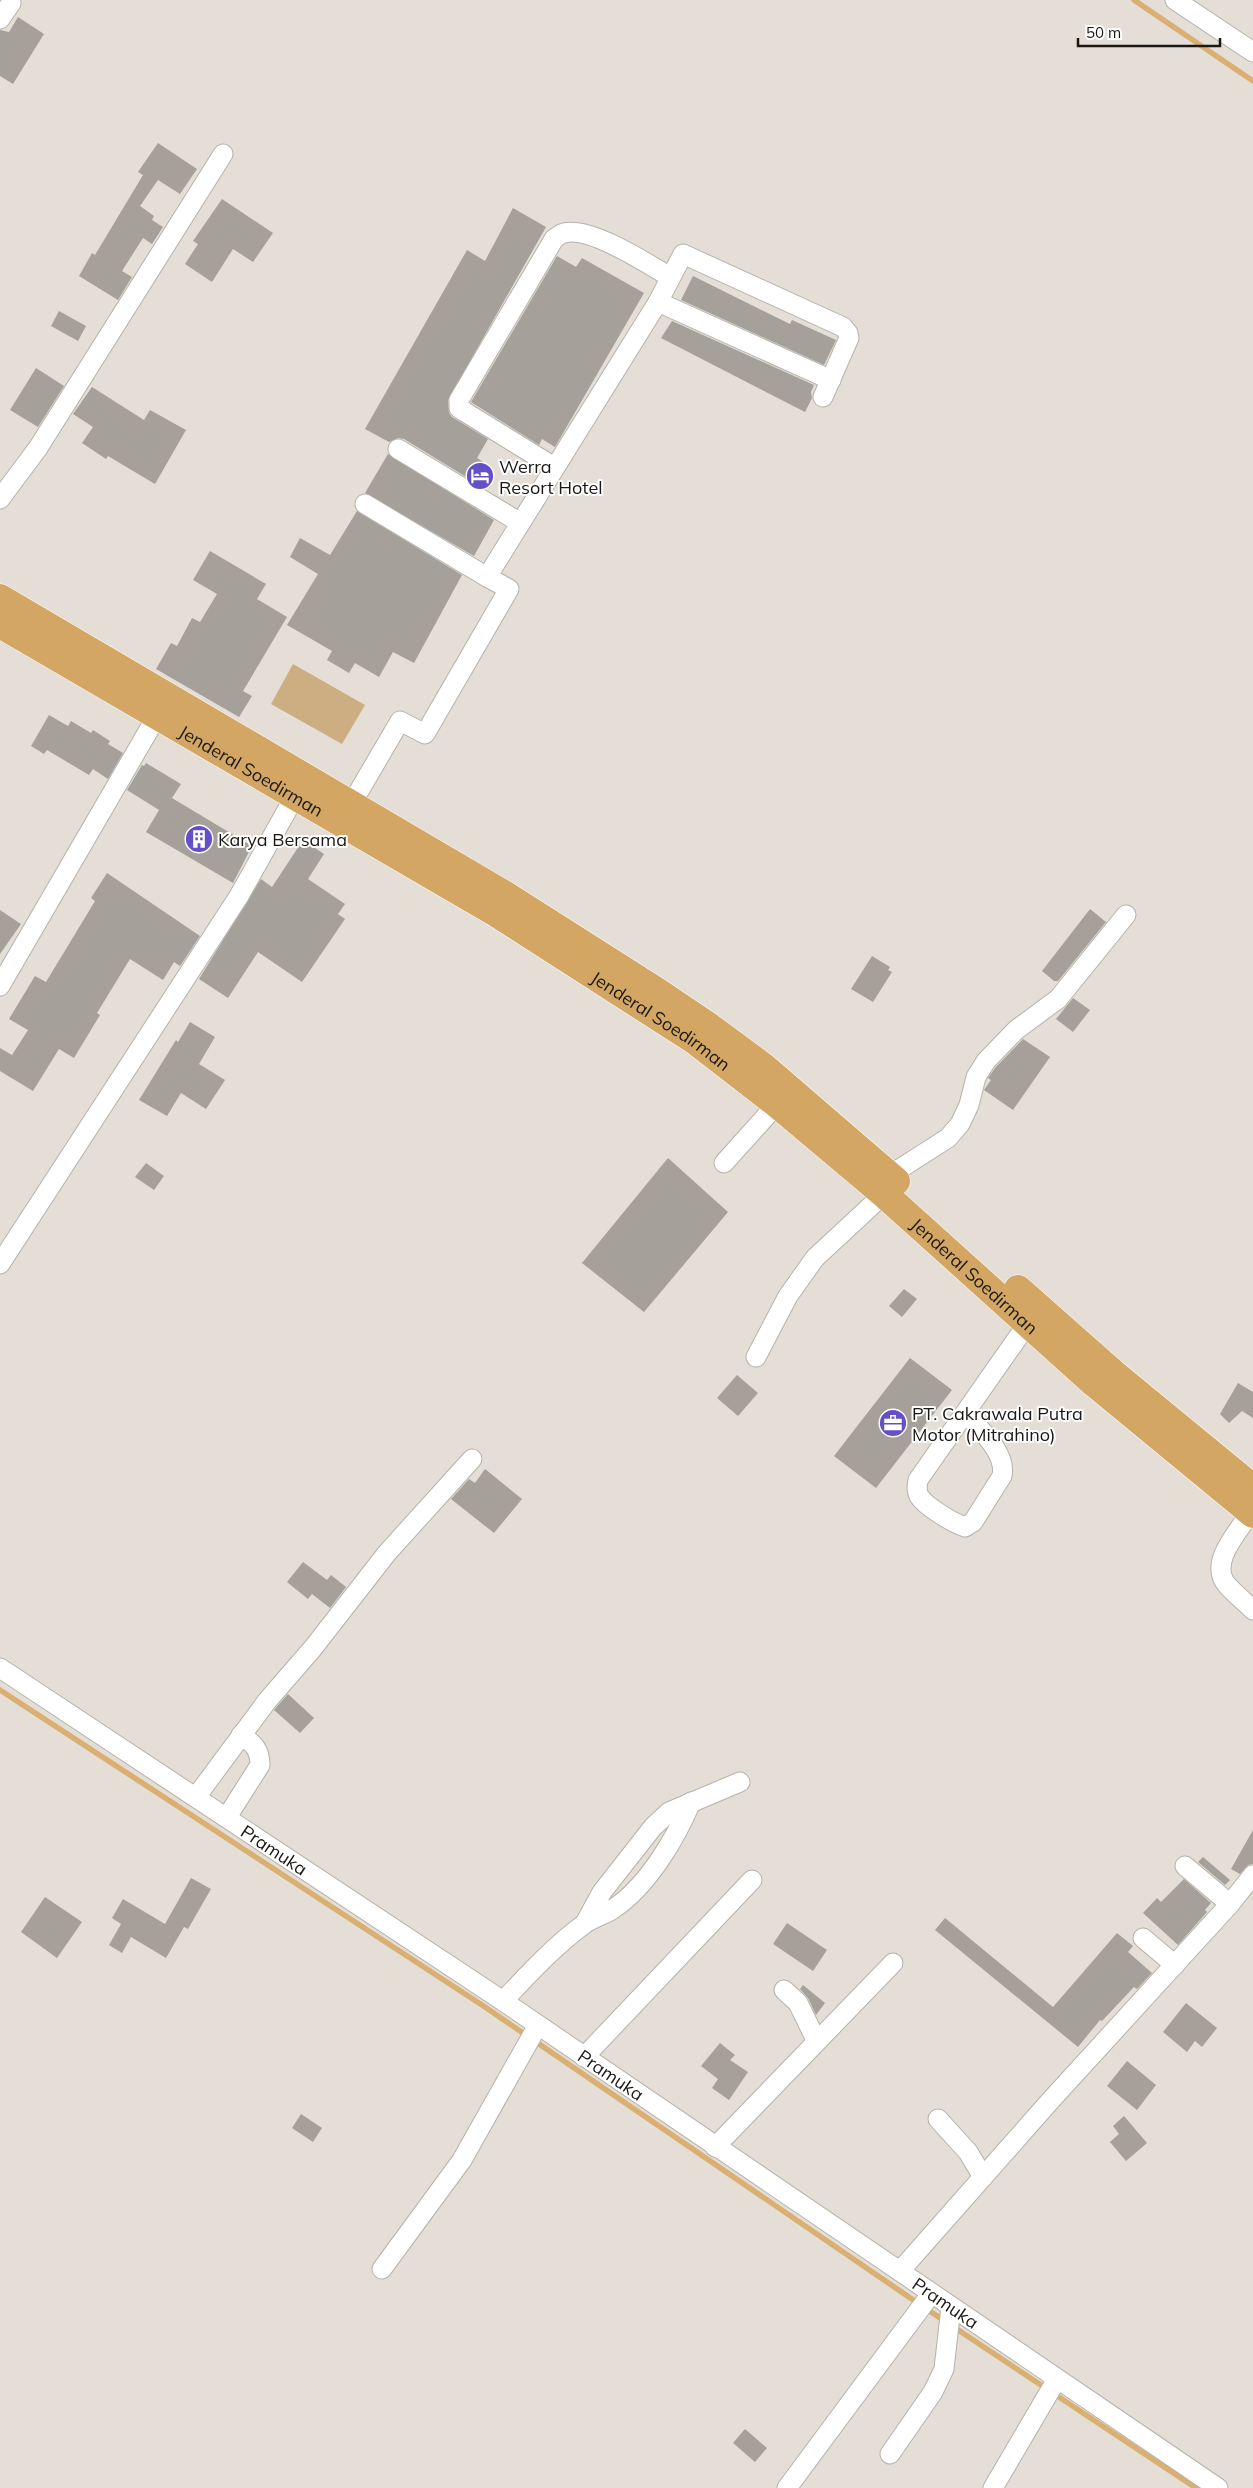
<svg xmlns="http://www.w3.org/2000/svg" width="1253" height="2488" viewBox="0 0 1253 2488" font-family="Mulish,sans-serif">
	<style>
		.green { fill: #cdae83 }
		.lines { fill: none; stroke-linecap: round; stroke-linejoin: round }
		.stream { stroke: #daaf72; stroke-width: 5.5 }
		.building { fill: #a5a099 }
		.minor-casing { stroke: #b6b1a9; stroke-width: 21 }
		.highway-casing { stroke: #fff; stroke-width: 29 }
		.minor { stroke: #fff; stroke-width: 19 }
		.highway { stroke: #d4a663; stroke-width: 28 }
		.labels { text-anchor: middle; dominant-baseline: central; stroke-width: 4; stroke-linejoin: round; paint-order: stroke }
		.poi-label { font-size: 18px; fill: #1a1815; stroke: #fff; text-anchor: start }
		.street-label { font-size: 18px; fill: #1a1815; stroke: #fff }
	</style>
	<rect width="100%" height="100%" fill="#e4ded6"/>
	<path class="green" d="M 293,664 L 365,705 L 342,744 L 271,704 Z"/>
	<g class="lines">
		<path class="stream" d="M 1134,0 L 1253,81
			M 0,1690 L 485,2007 L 922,2306 L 1196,2488"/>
	</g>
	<path class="building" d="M 18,17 L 44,34 L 13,84 L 0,76 L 0,30 L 9,32 Z
		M 158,143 L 197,169 L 180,194 L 158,180 L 140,206 L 154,216 L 152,220 L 163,227 L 152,244 L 143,238 L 122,271 L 132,277 L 118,300 L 79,276 L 92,253 L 95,255 L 143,175 L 138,172 Z
		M 222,199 L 273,233 L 253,262 L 233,249 L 212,282 L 185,264 L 198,244 L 193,241 Z
		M 513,208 L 546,227 L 448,400 L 449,413 L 452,417 L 488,439 L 477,458 L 488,465 L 476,483 L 404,439 L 398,438 L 389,442 L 365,429 L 467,250 L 485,261 Z
		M 557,256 L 576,267 L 582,258 L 644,293 L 555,447 L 542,439 L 539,445 L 471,402 Z
		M 693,276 L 790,324 L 792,320 L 836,340 L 824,365 L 681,300 Z
		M 59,311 L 86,326 L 78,341 L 51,326 Z
		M 672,321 L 814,385 L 811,392 L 812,398 L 805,412 L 661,338 Z
		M 36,368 L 64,386 L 38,427 L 10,410 Z
		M 92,387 L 144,420 L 150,410 L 186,430 L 155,484 L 108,456 L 106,459 L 82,443 L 93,427 L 73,414 Z
		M 388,454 L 494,520 L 474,556 L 365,493 Z
		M 357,511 L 462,575 L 414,663 L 393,652 L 379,677 L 355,663 L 349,673 L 327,660 L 332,651 L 287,625 L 318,574 L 290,557 L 300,538 L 330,555 Z
		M 210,551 L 266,584 L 257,599 L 287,617 L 243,691 L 252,696 L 239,717 L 156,669 L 171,643 L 177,646 L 192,618 L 200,622 L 217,594 L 193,580 Z
		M 49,715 L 68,726 L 71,721 L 91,733 L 93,730 L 110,741 L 108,744 L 123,753 L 108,779 L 93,769 L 89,775 L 47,750 L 44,754 L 31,746 Z
		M 146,763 L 181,784 L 172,798 L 252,846 L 233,883 L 146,832 L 159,810 L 127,790 L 142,765 L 144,766 Z
		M 303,840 L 324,854 L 308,879 L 345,904 L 338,914 L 345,919 L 302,982 L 258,952 L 228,998 L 199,979 L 261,879 L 272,887 Z
		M 107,873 L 200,936 L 180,966 L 174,962 L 163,980 L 130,959 L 97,1013 L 100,1015 L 74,1058 L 59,1049 L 33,1091 L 0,1071 L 0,1048 L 12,1055 L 28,1030 L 9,1019 L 35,976 L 46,982 L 95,901 L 91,898 Z
		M 1090,909 L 1106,922 L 1058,981 L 1054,981 L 1042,971 Z
		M 0,910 L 21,924 L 0,954 Z
		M 872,956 L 890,967 L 888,970 L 892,972 L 873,1002 L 851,989 Z
		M 1073,998 L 1090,1010 L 1073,1032 L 1056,1019 Z
		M 190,1022 L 215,1037 L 199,1064 L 225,1080 L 206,1109 L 181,1093 L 167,1116 L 139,1100 L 176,1040 L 178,1042 Z
		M 1023,1039 L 1050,1057 L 1013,1110 L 984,1090 L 991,1080 L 988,1078 L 995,1068 Z
		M 668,1158 L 728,1212 L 644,1312 L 582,1263 Z
		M 146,1163 L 164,1176 L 154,1190 L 135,1177 Z
		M 904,1289 L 917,1299 L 902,1317 L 889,1306 Z
		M 910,1358 L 952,1390 L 876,1488 L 834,1456 Z
		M 737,1375 L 758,1393 L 738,1416 L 717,1398 Z
		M 1238,1383 L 1253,1392 L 1253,1418 L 1242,1411 L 1229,1423 L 1220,1414 Z
		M 485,1469 L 522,1499 L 494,1533 L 451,1499 L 469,1479 L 475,1483 Z
		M 303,1562 L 327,1580 L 331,1575 L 346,1587 L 330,1608 L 312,1594 L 308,1599 L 287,1582 Z
		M 288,1694 L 314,1718 L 300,1733 L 274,1710 Z
		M 1253,1830 L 1253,1864 L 1248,1865 L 1240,1874 L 1231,1869 Z
		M 1203,1857 L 1230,1880 L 1225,1885 L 1198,1862 Z
		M 191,1878 L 211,1889 L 188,1929 L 184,1927 L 166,1958 L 131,1937 L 122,1953 L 109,1945 L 121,1924 L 112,1918 L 123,1899 L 165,1924 Z
		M 1184,1879 L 1211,1903 L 1205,1910 L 1207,1912 L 1178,1945 L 1143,1913 L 1157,1898 L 1161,1902 Z
		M 45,1897 L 82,1922 L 57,1958 L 21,1932 Z
		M 945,1918 L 1053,2007 L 1117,1933 L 1133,1946 L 1128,1952 L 1152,1973 L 1137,1989 L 1134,1987 L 1102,2021 L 1100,2020 L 1078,2047 L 935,1930 Z
		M 787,1923 L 827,1950 L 813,1971 L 773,1944 Z
		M 803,1985 L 825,2003 L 816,2015 L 808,1998 L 800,1989 Z
		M 1186,2003 L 1217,2028 L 1202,2047 L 1195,2041 L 1187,2052 L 1163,2032 Z
		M 720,2043 L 735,2055 L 730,2060 L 748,2072 L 729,2100 L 712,2088 L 718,2079 L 701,2066 Z
		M 1127,2061 L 1156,2085 L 1137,2110 L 1107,2086 Z
		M 301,2114 L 322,2128 L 313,2142 L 292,2128 Z
		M 1124,2116 L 1147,2143 L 1126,2161 L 1110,2142 L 1119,2134 L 1113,2126 Z
		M 745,2429 L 767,2448 L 755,2462 L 733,2443 Z"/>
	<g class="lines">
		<defs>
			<g id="minor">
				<path d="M 1175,0 L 1253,52"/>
				<path d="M 0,19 L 11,3"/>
				<path d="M 658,302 L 831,380"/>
				<path d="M 398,449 L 519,522"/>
				<path d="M 554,467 L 465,412 L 459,408 L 459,400 L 554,239 C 557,237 561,233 564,233 C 590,226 648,264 670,277"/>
				<path d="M 0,499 L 38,448 L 223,154"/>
				<path d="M 365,504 L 487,577"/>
				<path d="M 352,803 L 400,721 L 425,734 L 509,589 L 487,577 L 658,302 L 683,254 L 843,327 L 848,333 L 849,338 L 823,397"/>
				<path d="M 0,986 L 157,716"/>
				<path d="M 724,1163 L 777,1104"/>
				<path d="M 890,1175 L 948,1138 L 960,1124 L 969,1105 L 976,1077 L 986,1061 L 1016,1030 L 1058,999 L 1126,915"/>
				<path d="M 0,1264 L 239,896 L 295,796"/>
				<path d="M 756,1357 L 788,1296 L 815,1258 L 884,1194"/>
				<path d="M 966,1413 C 980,1430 1007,1453 1002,1476 L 973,1522 L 965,1527 C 953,1523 925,1506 919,1496 C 916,1490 917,1486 918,1480 L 1028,1323"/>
				<path d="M 1251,1512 C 1238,1532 1208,1563 1227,1585 C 1235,1594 1245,1602 1253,1610"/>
				<path id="s1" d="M 0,1668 L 503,2001 L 1218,2488"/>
				<path d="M 196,1797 L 267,1701 L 313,1648 L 387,1553 L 472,1459"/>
				<path d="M 227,1817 L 260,1765 C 260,1749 253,1743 241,1735"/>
				<path d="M 1185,1866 L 1230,1904"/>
				<path d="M 585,1923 L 602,1892 L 653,1827 L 669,1812 L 740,1782"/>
				<path d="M 1143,1938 L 1175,1965"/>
				<path d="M 784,1990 L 798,2003 L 816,2040"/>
				<path d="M 503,2001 C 528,1975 553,1947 583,1925 C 592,1918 604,1915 613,1909 C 647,1887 676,1838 691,1802"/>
				<path d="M 584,2057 L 752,1880"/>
				<path d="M 938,2119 L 968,2152 L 983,2177"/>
				<path d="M 715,2147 L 893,1963"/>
				<path d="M 382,2269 L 462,2160 L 538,2025"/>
				<path d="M 900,2271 L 1051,2100 L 1230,1904 L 1253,1875"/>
				<path d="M 890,2454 L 933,2392 L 944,2369 L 951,2307"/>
				<path d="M 787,2488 L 931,2294"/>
				<path d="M 993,2488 L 1057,2379"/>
			</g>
			<g id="highway">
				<path d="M 0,598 L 507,896 L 658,992 L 707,1025 L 765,1068 L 896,1181"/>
				<path id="s2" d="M 0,624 L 496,913 L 694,1040 L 777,1104 L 884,1194 L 1094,1383 L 1253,1514"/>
				<path d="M 1018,1289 L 1113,1373 L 1253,1488"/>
			</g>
		</defs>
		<use href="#minor" class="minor-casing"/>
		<use href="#highway" class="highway-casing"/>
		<use href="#minor" class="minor"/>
		<use href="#highway" class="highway"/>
	</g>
	<defs>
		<symbol id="hotel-disc" viewBox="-11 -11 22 22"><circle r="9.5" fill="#6350c8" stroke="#fff"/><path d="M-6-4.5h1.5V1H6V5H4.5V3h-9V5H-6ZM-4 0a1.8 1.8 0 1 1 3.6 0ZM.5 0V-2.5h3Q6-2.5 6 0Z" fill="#fff"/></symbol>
		<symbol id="building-disc" viewBox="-11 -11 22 22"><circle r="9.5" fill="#6350c8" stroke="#fff"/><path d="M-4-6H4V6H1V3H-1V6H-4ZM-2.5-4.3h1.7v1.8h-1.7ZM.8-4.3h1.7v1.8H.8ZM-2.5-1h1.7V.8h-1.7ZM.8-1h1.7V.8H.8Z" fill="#fff"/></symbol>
		<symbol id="office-disc" viewBox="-11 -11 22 22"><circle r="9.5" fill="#6350c8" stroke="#fff"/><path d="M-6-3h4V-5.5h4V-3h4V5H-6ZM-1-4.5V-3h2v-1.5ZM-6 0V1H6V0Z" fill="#fff"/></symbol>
	</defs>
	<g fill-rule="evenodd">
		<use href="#hotel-disc" x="464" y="460" width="32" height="32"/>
		<use href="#building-disc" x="183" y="823" width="32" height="32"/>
		<use href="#office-disc" x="877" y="1407" width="32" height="32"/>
	</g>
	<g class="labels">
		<g class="poi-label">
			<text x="499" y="466">Werra<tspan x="499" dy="21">Resort Hotel</tspan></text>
			<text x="218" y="839">Karya Bersama</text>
			<text x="912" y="1413">PT. Cakrawala Putra<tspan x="912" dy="21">Motor (Mitrahino)</tspan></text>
		</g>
		<g class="street-label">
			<text stroke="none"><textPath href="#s2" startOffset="291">Jenderal Soedirman</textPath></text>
			<text stroke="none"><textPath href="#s2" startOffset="771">Jenderal Soedirman</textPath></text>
			<text stroke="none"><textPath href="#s2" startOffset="1176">Jenderal Soedirman</textPath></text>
			<text stroke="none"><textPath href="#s1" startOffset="329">Pramuka</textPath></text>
			<text stroke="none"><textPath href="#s1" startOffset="734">Pramuka</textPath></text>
			<text stroke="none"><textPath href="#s1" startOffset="1139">Pramuka</textPath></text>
		</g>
	</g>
	<path d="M1078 38v8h142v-8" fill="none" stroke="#1a1815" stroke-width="2.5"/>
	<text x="1086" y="38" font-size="15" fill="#1a1815" stroke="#ffffff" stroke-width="4" paint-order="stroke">50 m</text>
</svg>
